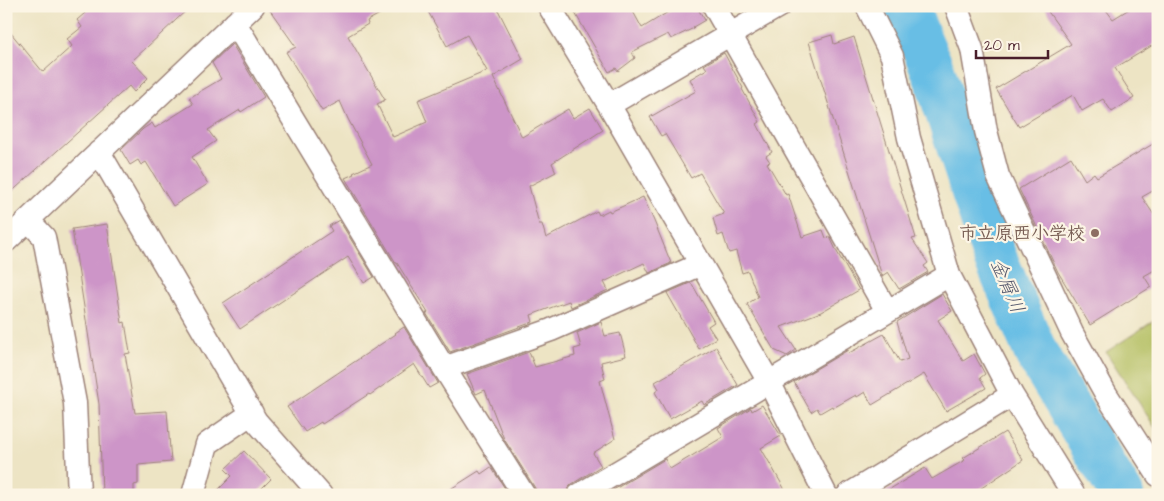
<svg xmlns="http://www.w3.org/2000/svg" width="1164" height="501" viewBox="0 0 1164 501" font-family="'Architects Daughter','Klee One',sans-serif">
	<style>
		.green { fill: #b2be60; stroke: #7e6e46 }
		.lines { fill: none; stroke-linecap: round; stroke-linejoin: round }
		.river { stroke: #68bee5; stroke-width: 44 }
		.building { fill: #cd95c8 }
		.minor-casing { stroke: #9c8278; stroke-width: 25 }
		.minor { stroke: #fff; stroke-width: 22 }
		.education-dot { fill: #8d6e63; stroke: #fcf5e5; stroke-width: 2 }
		.labels { text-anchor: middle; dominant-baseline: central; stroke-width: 4.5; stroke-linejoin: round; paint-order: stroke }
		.education-label { font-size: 18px; font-weight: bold; fill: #785e54; stroke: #fcf5e5; text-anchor: end }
		.water-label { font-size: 19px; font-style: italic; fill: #54576c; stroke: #fcf5e5 }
	</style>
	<rect width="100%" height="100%" fill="#fcf5e5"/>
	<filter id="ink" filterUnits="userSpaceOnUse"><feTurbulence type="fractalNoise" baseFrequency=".02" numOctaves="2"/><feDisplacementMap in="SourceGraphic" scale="10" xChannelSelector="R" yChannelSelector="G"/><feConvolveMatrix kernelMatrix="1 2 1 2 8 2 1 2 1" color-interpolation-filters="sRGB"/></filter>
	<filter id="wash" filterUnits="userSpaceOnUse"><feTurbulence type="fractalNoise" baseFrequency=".0096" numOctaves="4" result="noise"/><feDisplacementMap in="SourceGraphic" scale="20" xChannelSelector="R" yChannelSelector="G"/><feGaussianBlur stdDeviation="1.12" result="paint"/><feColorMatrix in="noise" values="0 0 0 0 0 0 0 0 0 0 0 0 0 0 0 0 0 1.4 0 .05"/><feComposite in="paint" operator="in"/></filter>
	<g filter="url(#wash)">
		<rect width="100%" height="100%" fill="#ede4c4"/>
		<path class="green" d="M 1158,318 L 1158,432 L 1106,352 Z"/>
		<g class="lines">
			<path class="river" d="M 906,6 L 934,73 L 993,253 L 1036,353 L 1122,495"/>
		</g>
		<g id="blocks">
			<path class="building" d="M 93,6 L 191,6 L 132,61 L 148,78 L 134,92 L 129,86 L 6,197 L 6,27 L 43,72 L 72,46 L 67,39 L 82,27 L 77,20 Z
				M 267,6 L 394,6 L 367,21 L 368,24 L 348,36 L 385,100 L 377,104 L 393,137 L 427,122 L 418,100 L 487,71 L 467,35 L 447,46 L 425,6 L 496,6 L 523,59 L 493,77 L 522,137 L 568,109 L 573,118 L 590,108 L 603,130 L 552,163 L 556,172 L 529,186 L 539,224 L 542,224 L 546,238 L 597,211 L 599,215 L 609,210 L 610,212 L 643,197 L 654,221 L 671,263 L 649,273 L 644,263 L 604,282 L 608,290 L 595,296 L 571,307 L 569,301 L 531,315 L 533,322 L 450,352 L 426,313 L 428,313 L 397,263 L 396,263 L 345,178 L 354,174 L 353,173 L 372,164 L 348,119 L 340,101 L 322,111 L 286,52 L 296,47 Z
				M 587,6 L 630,6 L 642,28 L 678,6 L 696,6 L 705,20 L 693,27 L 694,28 L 671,39 L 668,34 L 632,52 L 635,58 L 618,71 L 616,68 L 609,72 L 575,13 Z
				M 1044,6 L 1103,6 L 1113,19 L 1134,6 L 1158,6 L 1158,42 L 1115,68 L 1134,98 L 1112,112 L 1103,99 L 1082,111 L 1073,95 L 1019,127 L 996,89 L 1071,44 Z
				M 832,35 L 834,44 L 854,37 L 916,238 L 912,239 L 928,263 L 924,266 L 928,272 L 899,289 L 888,272 L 882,276 L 809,42 Z
				M 232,44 L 264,97 L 241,112 L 240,110 L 208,130 L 216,141 L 192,157 L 208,184 L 173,206 L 146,162 L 141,165 L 138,160 L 130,165 L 121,150 L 143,129 L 152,123 L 155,128 L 193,104 L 189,98 L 221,79 L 212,63 Z
				M 724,53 L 743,88 L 742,89 L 760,122 L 757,124 L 772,152 L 766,156 L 770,162 L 767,163 L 786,195 L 788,194 L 802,237 L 823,230 L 826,238 L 830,237 L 837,252 L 859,290 L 821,312 L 781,327 L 796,350 L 787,356 L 774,350 L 747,304 L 758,297 L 748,271 L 742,273 L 736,251 L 729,253 L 723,234 L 718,236 L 713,218 L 724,214 L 700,173 L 691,178 L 665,134 L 661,136 L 650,117 L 696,91 L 690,79 L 707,69 L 704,65 Z
				M 1158,141 L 1158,188 L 1142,197 L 1158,221 L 1158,268 L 1144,276 L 1151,287 L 1090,325 L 1058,272 L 1019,189 L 1071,157 L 1085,180 L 1094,173 L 1097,177 Z
				M 339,220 L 374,277 L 364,283 L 348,257 L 240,329 L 223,303 L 332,231 L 329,226 Z
				M 107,224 L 122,323 L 125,322 L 130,353 L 125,354 L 135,413 L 167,411 L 171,462 L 138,465 L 138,484 L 134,485 L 134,495 L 102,495 L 99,404 L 72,229 Z
				M 690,283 L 692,284 L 714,322 L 708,326 L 716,338 L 699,349 L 667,293 Z
				M 942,294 L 952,311 L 938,320 L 963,361 L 974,354 L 985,374 L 980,378 L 986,388 L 946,411 L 924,374 L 872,405 L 865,392 L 857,397 L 856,395 L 833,408 L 832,406 L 820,413 L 817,408 L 811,412 L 794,382 L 848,350 L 849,353 L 884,334 L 900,362 L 908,359 L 897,322 Z
				M 601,322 L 605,336 L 620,333 L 626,356 L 601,362 L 605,379 L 600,381 L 615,439 L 593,453 L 601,466 L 572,484 L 568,488 L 566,495 L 538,495 L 535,488 L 504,439 L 485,390 L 476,394 L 467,374 L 529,352 L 535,367 L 575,356 L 574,349 L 581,347 L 577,333 Z
				M 404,327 L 438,383 L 429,388 L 414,364 L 370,395 L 369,394 L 322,424 L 321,422 L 305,432 L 287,407 L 396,334 L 395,333 Z
				M 716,347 L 738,385 L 704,405 L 702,401 L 670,419 L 655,392 L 659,389 L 655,382 Z
				M 762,405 L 781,436 L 761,448 L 788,495 L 605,495 L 665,459 L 670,469 L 723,437 L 718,428 L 751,408 L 752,411 Z
				M 1005,432 L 1023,460 L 971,495 L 880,495 L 925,468 L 932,479 L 965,460 L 963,458 Z
				M 244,451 L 271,479 L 255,495 L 213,495 L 232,476 L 225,469 Z
				M 491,467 L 506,490 L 498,495 L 441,495 L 479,471 L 481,474 Z"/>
		</g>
	</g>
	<g filter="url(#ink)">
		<use href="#blocks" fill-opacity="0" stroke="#9c8278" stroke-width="1"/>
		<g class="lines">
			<defs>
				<path id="minor" d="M 549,6 L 609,105 L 769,382 L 826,495
					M 714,6 L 887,311
					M 956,6 L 972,49 L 986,131 L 998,176 L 1072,333 L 1106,394 L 1158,475
					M 235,23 L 444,368 L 524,495
					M 609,105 L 779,6
					M 99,152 L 256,421 L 321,495
					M 28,220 L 44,237 L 75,403 L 79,495
					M 6,241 L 253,6
					M 949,275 L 1012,395 L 1074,495
					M 444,368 L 551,330 L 701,264
					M 193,495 L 207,444 L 252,413
					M 579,495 L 949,275 L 909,138 L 892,56 L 867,6
					M 848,495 L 1012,395"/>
			</defs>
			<use href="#minor" class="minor-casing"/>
			<use href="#minor" class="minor"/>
		</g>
	</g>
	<circle class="education-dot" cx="1095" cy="233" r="5"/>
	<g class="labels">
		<g class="education-label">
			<text x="1085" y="233">市立原西小学校</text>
		</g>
		<g class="water-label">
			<text transform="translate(1007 286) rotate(67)">金屑川</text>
		</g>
	</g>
	<rect width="1164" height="501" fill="none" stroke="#fcf5e5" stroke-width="25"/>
	<path d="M976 50v8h72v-8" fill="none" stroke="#4a1f2b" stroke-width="2.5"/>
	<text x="984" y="50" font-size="15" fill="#4a1f2b" stroke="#fcf5e5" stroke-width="4" paint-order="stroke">20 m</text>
</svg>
